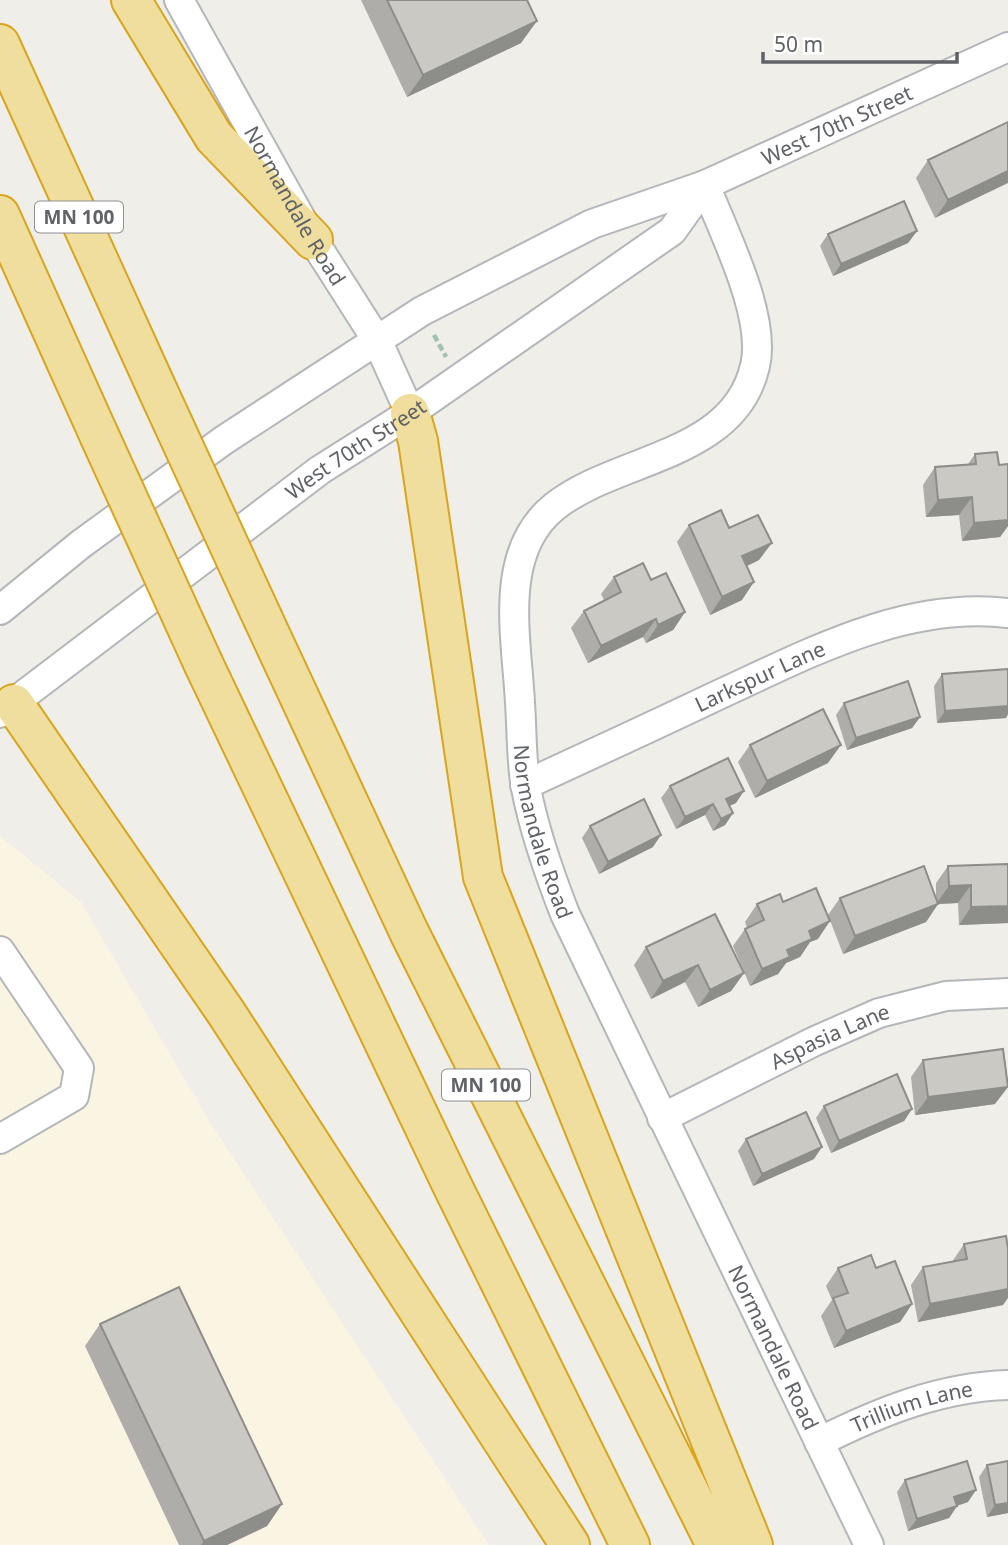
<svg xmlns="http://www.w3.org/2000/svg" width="1008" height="1545" viewBox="0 0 1008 1545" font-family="'Noto Sans',sans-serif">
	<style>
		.commercial { fill: #faf5e2 }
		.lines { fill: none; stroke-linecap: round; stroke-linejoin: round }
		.minor-casing { stroke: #b4b7ba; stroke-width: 32 }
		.highway-casing { stroke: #d8a51f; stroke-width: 42 }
		.path { stroke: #a2c3ad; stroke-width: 4.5; stroke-dasharray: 7 3.5; stroke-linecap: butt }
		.minor { stroke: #fff; stroke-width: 28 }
		.highway { stroke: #f0de9e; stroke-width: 38 }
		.highway-bridge-casing { stroke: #d8a51f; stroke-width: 42; stroke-linecap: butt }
		.highway-bridge { stroke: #f0de9e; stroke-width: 38 }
		.wall { fill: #aeada9 }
		.shaded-wall { fill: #8d8d89 }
		.building { fill: #cac9c4; stroke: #8d8d89; stroke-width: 2 }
		.labels { text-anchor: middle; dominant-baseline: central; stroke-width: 7; stroke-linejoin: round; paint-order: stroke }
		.shield { fill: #fff; stroke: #8f9194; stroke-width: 2 }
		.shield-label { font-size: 19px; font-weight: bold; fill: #5f6266 }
		.street-label { font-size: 21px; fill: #5f6266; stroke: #fff }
	</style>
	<rect width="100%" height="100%" fill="#efeee8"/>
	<path class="commercial" d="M 0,836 L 81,902 L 209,1121 L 489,1545 L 0,1545 Z"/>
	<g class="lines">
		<defs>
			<g id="minor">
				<path id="s1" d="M 179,0 L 313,240 L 378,342 L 410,413"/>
				<path id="s2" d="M 705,185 C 724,233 767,317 755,366 C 734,458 616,457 554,507 C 497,553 517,640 520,703 C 522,730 521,760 526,788 C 534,831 549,873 565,914 L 869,1545"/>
				<path id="s3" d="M 0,610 L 81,544 L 224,440 L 422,311 L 592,224 L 705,185 L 1008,47"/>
				<path id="s4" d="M 0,713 L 320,470 L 410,413 L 672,231 L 705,185"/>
				<path id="s5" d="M 525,785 C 588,756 651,727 714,697 C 806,655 903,601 1008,613"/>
				<path d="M 0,951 L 79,1068 L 74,1096 L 0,1139"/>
				<path id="s6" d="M 662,1118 L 815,1041 L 879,1013 L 946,996 L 1008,993"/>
				<path id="s7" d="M 819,1442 C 879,1412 940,1387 1008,1385"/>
			</g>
			<path id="highway" d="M 131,0 L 214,137 L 313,240
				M 0,44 L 158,391
				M 0,215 L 99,435
				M 410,413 L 418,441 L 483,877 L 753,1545
				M 264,621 L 409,932 L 716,1545
				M 204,665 L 452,1185 L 630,1545
				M 14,704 L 227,1014 L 570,1545"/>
		</defs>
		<use href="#minor" class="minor-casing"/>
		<use href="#highway" class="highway-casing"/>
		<path class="path" d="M 434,335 L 446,357"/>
		<use href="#minor" class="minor"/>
		<use href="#highway" class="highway"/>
		<defs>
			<path id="highway-bridge" d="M 158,391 L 264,621
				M 99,435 L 204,665"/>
		</defs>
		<use href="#highway-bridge" class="highway-bridge-casing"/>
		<use href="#highway-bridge" class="highway-bridge"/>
	</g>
	<path class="wall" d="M 361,0 L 527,0 L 521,43 L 407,97 Z
		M 1008,122 L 935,218 L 916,178 L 928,160 Z
		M 917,231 L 908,243 L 833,276 L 820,246 L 828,234 Z
		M 975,454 L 999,465 L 1008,464 L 1008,526 L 1000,537 L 962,541 L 959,515 L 926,517 L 923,485 L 935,467 L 968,464 Z
		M 689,525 L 729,528 L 759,560 L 747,566 L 742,600 L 710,615 L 677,542 Z
		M 614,577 L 651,580 L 685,612 L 673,630 L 646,643 L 643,637 L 588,663 L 571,628 L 584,611 L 604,600 L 601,594 Z
		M 1008,669 L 1008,714 L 1006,718 L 937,723 L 934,686 L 942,674 Z
		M 844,703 L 920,717 L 912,728 L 847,750 L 836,715 Z
		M 750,745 L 828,763 L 755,798 L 738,762 Z
		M 670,786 L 736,803 L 729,806 L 733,813 L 725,825 L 713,831 L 705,815 L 676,829 L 661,798 Z
		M 590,826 L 653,847 L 599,874 L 582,838 Z
		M 1008,864 L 1008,923 L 959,925 L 958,903 L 938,904 L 926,922 L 843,954 L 828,915 L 840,898 L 936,899 L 936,883 L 948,866 Z
		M 783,902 L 818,939 L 810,942 L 800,957 L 786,963 L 778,974 L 750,986 L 733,946 L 745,929 L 747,928 L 745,922 L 757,904 Z
		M 646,947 L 744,973 L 731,991 L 698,1007 L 685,982 L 651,999 L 634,965 Z
		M 923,1060 L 995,1104 L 915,1115 L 911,1077 Z
		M 824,1106 L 912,1109 L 904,1121 L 831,1153 L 816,1118 Z
		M 746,1139 L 814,1159 L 753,1186 L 738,1151 Z
		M 964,1244 L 1003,1305 L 918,1322 L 911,1285 L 923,1267 L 952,1262 Z
		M 838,1268 L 876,1268 L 912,1304 L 900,1322 L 834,1348 L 821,1316 L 832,1300 L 826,1286 Z
		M 100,1324 L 282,1504 L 267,1526 L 227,1545 L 179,1545 L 85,1346 Z
		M 1008,1461 L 1008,1513 L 987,1517 L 979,1477 L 987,1465 Z
		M 905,1480 L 968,1502 L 957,1506 L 949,1518 L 908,1531 L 897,1492 Z"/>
	<path class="shaded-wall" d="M 537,21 L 521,43 L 407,97 L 423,75 Z
		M 1008,171 L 1008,183 L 935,218 L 948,200 Z
		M 917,231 L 908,243 L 833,276 L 841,264 Z
		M 972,497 L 959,515 L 926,517 L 938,500 Z
		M 1008,520 L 1008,526 L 1000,537 L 962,541 L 974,523 Z
		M 772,543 L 759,560 L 730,574 L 742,556 Z
		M 754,582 L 742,600 L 710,615 L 722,597 Z
		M 685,612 L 673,630 L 646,643 L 658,625 Z
		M 656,619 L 643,637 L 588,663 L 601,646 Z
		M 1008,706 L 1008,714 L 1006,718 L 937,723 L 945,711 Z
		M 920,717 L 912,728 L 847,750 L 856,738 Z
		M 841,745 L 828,763 L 755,798 L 767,781 Z
		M 744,791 L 736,803 L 718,811 L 726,799 Z
		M 713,804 L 705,815 L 676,829 L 685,817 Z
		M 733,813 L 725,825 L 713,831 L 721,819 Z
		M 661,835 L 653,847 L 599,874 L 608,862 Z
		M 971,885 L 958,903 L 936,904 L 949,886 Z
		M 938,904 L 926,922 L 843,954 L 855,936 Z
		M 1008,906 L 1008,923 L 959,925 L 971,907 Z
		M 830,921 L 818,939 L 810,942 L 800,957 L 786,963 L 778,974 L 750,986 L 762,969 L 787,950 L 809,931 Z
		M 698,965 L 685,982 L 651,999 L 663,981 Z
		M 744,973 L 731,991 L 698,1007 L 710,990 Z
		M 1008,1087 L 995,1104 L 915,1115 L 928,1097 Z
		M 912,1109 L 904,1121 L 831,1153 L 839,1141 Z
		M 822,1147 L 814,1159 L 753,1186 L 762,1174 Z
		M 1008,1289 L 1008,1298 L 1003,1305 L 918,1322 L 930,1304 Z
		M 912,1304 L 900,1322 L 834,1348 L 846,1331 Z
		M 976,1490 L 968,1502 L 946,1509 L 954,1497 Z
		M 1008,1503 L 1008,1513 L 987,1517 L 995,1505 Z
		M 282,1504 L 267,1526 L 227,1545 L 201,1545 L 204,1541 Z
		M 957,1506 L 949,1518 L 908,1531 L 917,1519 Z"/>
	<path class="building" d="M 387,0 L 527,0 L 537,21 L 423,75 Z
		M 1008,122 L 1008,171 L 948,200 L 928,160 Z
		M 904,201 L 917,231 L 841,264 L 828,234 Z
		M 997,452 L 999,465 L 1008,464 L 1008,520 L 974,523 L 972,497 L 938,500 L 935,467 L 976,464 L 975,454 Z
		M 721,510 L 729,528 L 758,515 L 772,543 L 742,556 L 754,582 L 722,597 L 689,525 Z
		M 643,563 L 651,580 L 666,573 L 685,612 L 658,625 L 656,619 L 601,646 L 584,611 L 621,592 L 614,577 Z
		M 1008,669 L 1008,706 L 945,711 L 942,674 Z
		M 908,681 L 920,717 L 856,738 L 844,703 Z
		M 823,709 L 841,745 L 767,781 L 750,745 Z
		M 728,758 L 744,791 L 726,799 L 733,813 L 721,819 L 713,804 L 685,817 L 670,786 Z
		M 644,799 L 661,835 L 608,862 L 590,826 Z
		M 1008,864 L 1008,906 L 971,907 L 971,885 L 949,886 L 948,866 Z
		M 924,866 L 938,904 L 855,936 L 840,898 Z
		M 816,888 L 830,921 L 809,931 L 812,939 L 787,950 L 790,957 L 762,969 L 745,929 L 764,920 L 757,904 L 780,894 L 783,902 Z
		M 715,914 L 744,973 L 710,990 L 698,965 L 663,981 L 646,947 Z
		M 1003,1049 L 1008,1087 L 928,1097 L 923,1060 Z
		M 897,1074 L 912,1109 L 839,1141 L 824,1106 Z
		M 806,1112 L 822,1147 L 762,1174 L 746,1139 Z
		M 1006,1236 L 1008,1248 L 1008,1289 L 930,1304 L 923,1267 L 967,1259 L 964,1244 Z
		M 871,1255 L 876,1268 L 895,1261 L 912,1304 L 846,1331 L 833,1298 L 848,1293 L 838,1268 Z
		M 179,1287 L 282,1504 L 204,1541 L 100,1324 Z
		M 967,1461 L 976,1490 L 954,1497 L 957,1506 L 917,1519 L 905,1480 Z
		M 1008,1461 L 1008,1503 L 995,1505 L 987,1465 Z"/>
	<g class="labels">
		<g class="shield">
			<rect x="35" y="201.5" width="88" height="31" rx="5"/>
			<rect x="442" y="1069.5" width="88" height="31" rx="5"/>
		</g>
		<g class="shield-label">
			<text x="79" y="217">MN 100</text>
			<text x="486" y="1085">MN 100</text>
		</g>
		<g class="street-label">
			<text stroke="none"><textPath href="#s3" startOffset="973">West 70th Street</textPath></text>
			<text stroke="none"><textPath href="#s1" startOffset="236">Normandale Road</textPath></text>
			<text stroke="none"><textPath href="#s4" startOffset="443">West 70th Street</textPath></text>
			<text stroke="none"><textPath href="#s5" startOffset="259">Larkspur Lane</textPath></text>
			<text stroke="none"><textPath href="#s2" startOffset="784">Normandale Road</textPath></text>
			<text stroke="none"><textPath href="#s6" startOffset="187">Aspasia Lane</textPath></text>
			<text stroke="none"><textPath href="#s2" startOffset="1351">Normandale Road</textPath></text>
			<text stroke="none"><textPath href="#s7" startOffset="100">Trillium Lane</textPath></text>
		</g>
	</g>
	<path d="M763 52v10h194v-10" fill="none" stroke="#5f6266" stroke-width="3.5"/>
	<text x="774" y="52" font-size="21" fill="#5f6266" stroke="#ffffff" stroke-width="5" paint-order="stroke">50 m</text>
</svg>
